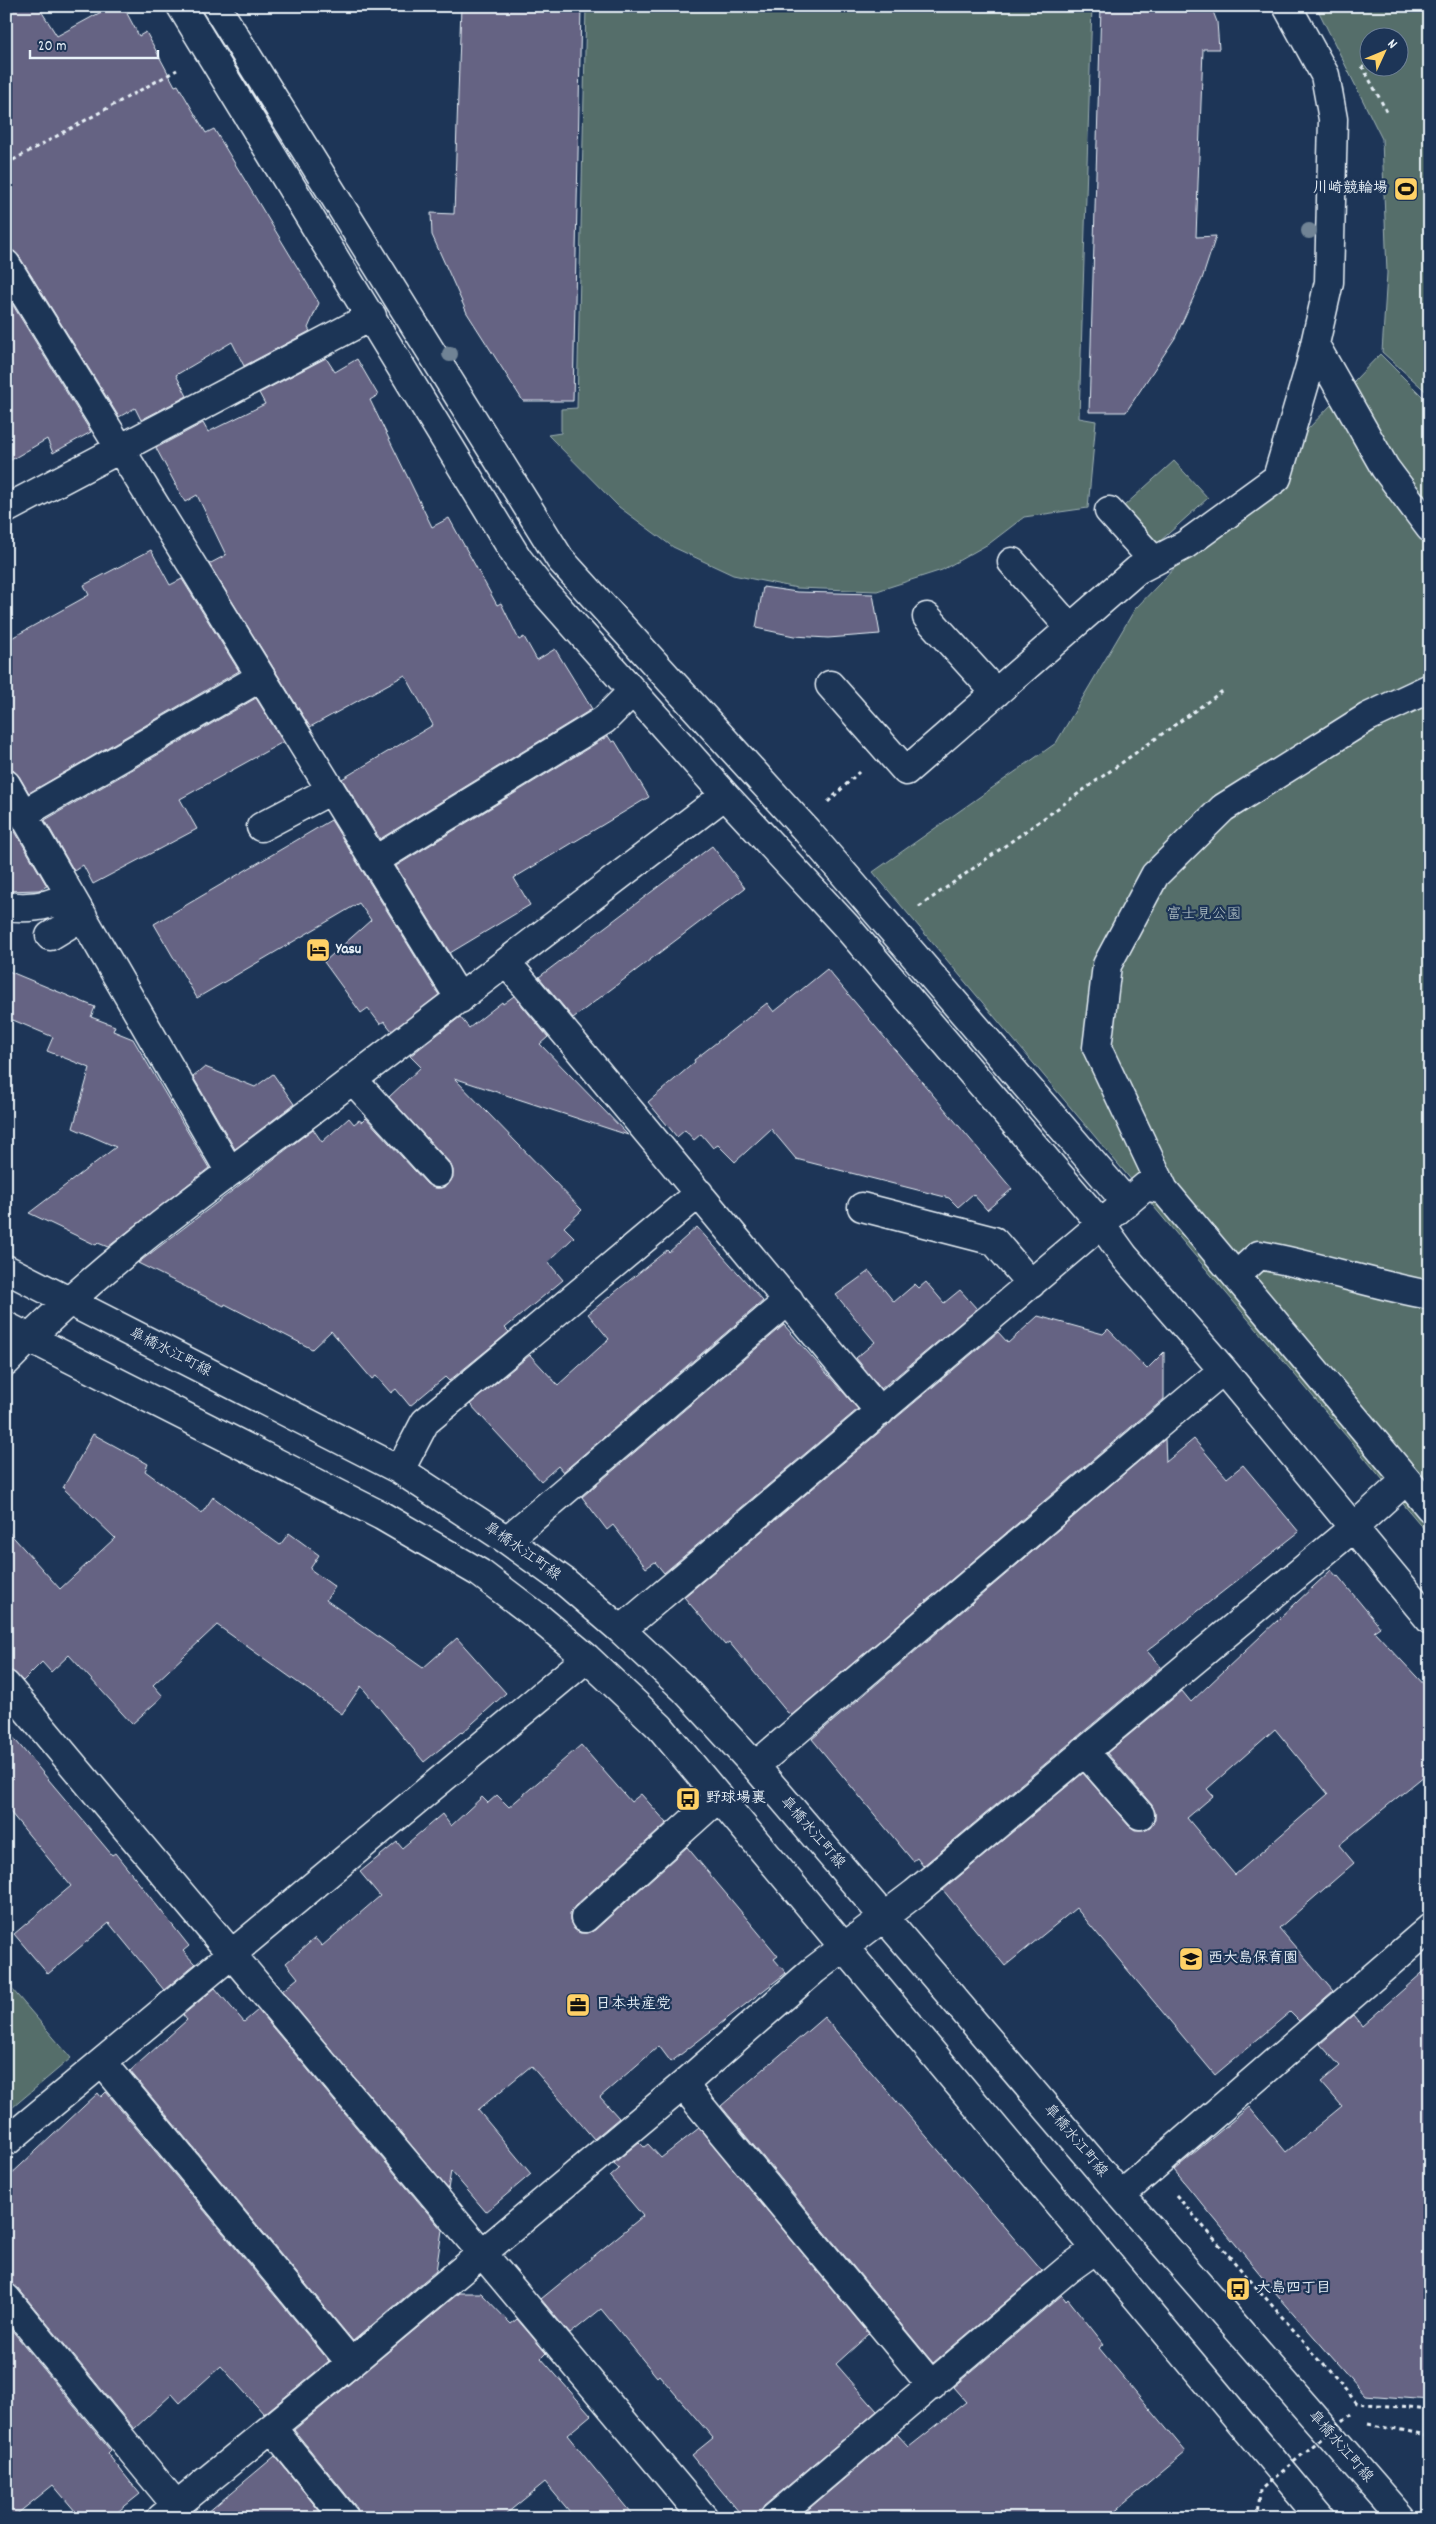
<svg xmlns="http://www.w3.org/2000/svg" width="1436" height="2524" viewBox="0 0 1436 2524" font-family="Dekko,'Klee One',sans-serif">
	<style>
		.green { fill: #546e6b; stroke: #9eb0b2; fill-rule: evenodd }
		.building { fill: #656383; stroke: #e8f1f8; fill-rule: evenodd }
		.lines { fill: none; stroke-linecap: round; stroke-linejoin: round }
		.minor-casing { stroke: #e8f1f8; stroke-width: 31 }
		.path { stroke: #e8f1f8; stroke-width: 3; stroke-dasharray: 4 4; stroke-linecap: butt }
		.minor { stroke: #1d3557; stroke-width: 28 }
		.path-bridge { stroke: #e8f1f8; stroke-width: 3; stroke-dasharray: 4 4; stroke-linecap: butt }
		.tree { fill: #708395 }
		.labels { text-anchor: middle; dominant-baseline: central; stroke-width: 4.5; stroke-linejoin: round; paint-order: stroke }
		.poi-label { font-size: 15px; font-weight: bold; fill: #e8f1f8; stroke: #1d3557; text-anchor: start }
		.park-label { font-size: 15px; fill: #b4c3c7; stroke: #1d3557 }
		.street-label { font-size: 15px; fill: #e8f1f8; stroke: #1d3557 }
	</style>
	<rect width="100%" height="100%" fill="#1d3557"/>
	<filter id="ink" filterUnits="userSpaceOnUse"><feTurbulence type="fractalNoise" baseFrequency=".02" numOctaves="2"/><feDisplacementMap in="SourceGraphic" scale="10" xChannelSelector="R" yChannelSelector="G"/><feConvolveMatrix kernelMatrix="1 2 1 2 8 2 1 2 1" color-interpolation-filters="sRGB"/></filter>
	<g filter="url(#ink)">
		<path class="green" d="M 586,6 L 1092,6 L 1079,418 L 1096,421 L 1088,508 L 1024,517 L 990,543 L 942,570 L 877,591 L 797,588 L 733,575 L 673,547 L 619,507 L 548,435 L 561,433 L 561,409 L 577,408 Z
			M 1316,6 L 1430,6 L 1430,395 L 1382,352 L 1387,273 L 1382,139 ZM 1368,38 L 1398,38 L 1398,68 L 1368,68 Z
			M 1380,354 L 1430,404 L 1430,1536 L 873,872 L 1056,743 L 1135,609 Z
			M 1174,461 L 1208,498 L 1158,543 L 1124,506 Z
			M 6,1982 L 71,2058 L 6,2113 Z"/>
		<path class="building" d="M 6,6 L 38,6 L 57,36 L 112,6 L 123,6 L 139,36 L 146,32 L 175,86 L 178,85 L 206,133 L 214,129 L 319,303 L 308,328 L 310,331 L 244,366 L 232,342 L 176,375 L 187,396 L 141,420 L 135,408 L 119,417 L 19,256 L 14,251 L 6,248 Z
			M 461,6 L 581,6 L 573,401 L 523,401 L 467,313 L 432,235 L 431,213 L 454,214 Z
			M 1101,6 L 1211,6 L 1217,22 L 1219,49 L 1203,49 L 1196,237 L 1216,236 L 1202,279 L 1175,338 L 1126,412 L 1089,412 Z
			M 6,294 L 91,432 L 53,453 L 47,439 L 6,463 Z
			M 326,358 L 335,372 L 357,359 L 378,395 L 370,400 L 432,527 L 449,518 L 497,605 L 501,603 L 519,640 L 524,637 L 537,660 L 555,649 L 592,709 L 380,839 L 342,779 L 433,725 L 405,675 L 310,727 L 209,564 L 226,555 L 197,495 L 185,502 L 156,448 L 203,423 L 208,432 L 265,404 L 259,393 Z
			M 151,550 L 170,585 L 182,579 L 239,671 L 29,793 L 19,776 L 13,770 L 6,768 L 6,641 L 89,595 L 84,585 Z
			M 763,587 L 797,592 L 873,594 L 880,634 L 828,638 L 794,636 L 756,628 Z
			M 256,698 L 283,742 L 180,799 L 197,829 L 93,884 L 83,865 L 74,871 L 45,820 Z
			M 608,736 L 612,742 L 615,741 L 649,797 L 514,878 L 530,905 L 450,953 L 396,866 Z
			M 6,816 L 47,886 L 39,890 L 6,891 Z
			M 331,820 L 439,995 L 392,1031 L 384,1021 L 380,1024 L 368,1008 L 361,1013 L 324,962 L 371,920 L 359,903 L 197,998 L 154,924 Z
			M 712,846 L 745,888 L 573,1018 L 539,977 Z
			M 827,969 L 1012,1189 L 987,1210 L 973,1194 L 958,1207 L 949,1198 L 796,1159 L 771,1129 L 735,1162 L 718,1145 L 713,1148 L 701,1134 L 694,1140 L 685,1130 L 677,1137 L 648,1102 L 695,1062 L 694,1060 L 767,1003 L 774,1012 Z
			M 6,970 L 95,1007 L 91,1017 L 115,1026 L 113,1031 L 133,1039 L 209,1168 L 108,1247 L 98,1243 L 96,1245 L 29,1213 L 116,1147 L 73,1128 L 90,1068 L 47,1051 L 53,1037 L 6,1017 Z
			M 514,996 L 548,1037 L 540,1044 L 628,1135 L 454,1078 L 582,1210 L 564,1227 L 574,1237 L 548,1262 L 563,1280 L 505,1328 L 509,1332 L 449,1381 L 445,1377 L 410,1406 L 396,1389 L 391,1393 L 376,1376 L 372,1379 L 331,1331 L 312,1349 L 225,1304 L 224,1306 L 138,1263 L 313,1129 L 322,1142 L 349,1118 L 354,1124 L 359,1120 L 362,1122 L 366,1118 L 427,1184 L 434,1188 L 441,1188 L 448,1185 L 453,1177 L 453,1170 L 450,1163 L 389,1097 L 421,1067 L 410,1056 L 460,1017 L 469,1028 L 502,1002 L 503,1004 Z
			M 205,1067 L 255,1087 L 273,1074 L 294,1104 L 235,1149 L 193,1077 Z
			M 697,1227 L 763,1301 L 563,1472 L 558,1466 L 541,1481 L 470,1404 L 530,1355 L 558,1385 L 609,1339 L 588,1314 L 667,1250 L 669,1252 Z
			M 869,1271 L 894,1302 L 915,1284 L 919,1288 L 926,1282 L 944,1303 L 960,1290 L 977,1309 L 881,1389 L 856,1358 L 875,1342 L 836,1295 Z
			M 1038,1316 L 1103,1334 L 1108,1329 L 1147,1369 L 1164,1352 L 1164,1399 L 792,1715 L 787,1712 L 729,1642 L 725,1645 L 684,1597 L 998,1332 L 1008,1343 Z
			M 784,1325 L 858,1409 L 664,1573 L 655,1562 L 646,1568 L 613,1525 L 607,1530 L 582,1497 Z
			M 93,1434 L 148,1464 L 145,1471 L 202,1513 L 213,1497 L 280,1545 L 289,1533 L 319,1555 L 310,1569 L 335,1587 L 326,1600 L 423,1668 L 457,1638 L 506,1693 L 462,1733 L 461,1732 L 424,1762 L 361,1686 L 342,1714 L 217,1625 L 153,1685 L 163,1696 L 132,1724 L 69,1655 L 51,1672 L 42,1662 L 23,1681 L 12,1671 L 6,1670 L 6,1529 L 60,1589 L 115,1538 L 63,1488 Z
			M 1165,1439 L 1166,1462 L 1194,1439 L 1227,1478 L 1243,1465 L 1299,1532 L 1147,1651 L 1161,1667 L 923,1866 L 917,1858 L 913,1861 L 812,1739 Z
			M 1331,1570 L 1337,1577 L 1338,1576 L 1380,1627 L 1374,1631 L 1430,1691 L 1430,1771 L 1339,1845 L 1354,1863 L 1279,1928 L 1333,1991 L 1299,2021 L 1290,2012 L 1215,2075 L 1076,1908 L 1005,1966 L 943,1890 L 1083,1773 L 1129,1826 L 1135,1830 L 1143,1830 L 1150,1827 L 1155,1820 L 1155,1812 L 1152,1805 L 1107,1753 L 1182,1691 L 1191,1702 ZM 1275,1729 L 1328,1794 L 1235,1875 L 1187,1818 L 1213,1796 L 1207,1789 Z
			M 6,1729 L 112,1855 L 115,1853 L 189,1946 L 183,1951 L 195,1964 L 164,1990 L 109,1923 L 48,1974 L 14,1934 L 71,1886 L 6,1807 Z
			M 581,1745 L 631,1802 L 641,1794 L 667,1823 L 575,1906 L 570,1913 L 570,1921 L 574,1929 L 580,1933 L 588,1933 L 595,1930 L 687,1847 L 778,1956 L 774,1959 L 786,1973 L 671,2062 L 659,2046 L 600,2097 L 619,2118 L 594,2139 L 531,2066 L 478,2110 L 531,2174 L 486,2212 L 451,2171 L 448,2189 L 282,1991 L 298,1978 L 286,1963 L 315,1938 L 322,1946 L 380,1896 L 360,1872 L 397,1842 L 402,1848 L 442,1814 L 451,1826 L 482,1797 L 488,1803 L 497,1795 L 509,1807 Z
			M 1430,1966 L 1430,2400 L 1365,2395 L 1280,2298 L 1174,2170 L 1249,2107 L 1286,2152 L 1342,2106 L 1321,2082 L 1340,2066 L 1320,2044 L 1353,2015 L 1362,2026 Z
			M 215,1988 L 244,2022 L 258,2010 L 442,2230 L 436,2271 L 353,2341 L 130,2071 L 187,2020 L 183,2015 Z
			M 824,2017 L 1042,2271 L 933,2363 L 721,2106 Z
			M 106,2092 L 329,2361 L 264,2414 L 221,2366 L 180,2403 L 172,2394 L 134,2429 L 18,2288 L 6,2283 L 6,2179 L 98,2093 L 101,2097 Z
			M 699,2128 L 869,2334 L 836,2364 L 877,2411 L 764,2506 L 759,2518 L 744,2518 L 692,2455 L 713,2438 L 659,2375 L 657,2377 L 601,2309 L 570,2334 L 541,2299 L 643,2216 L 610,2177 L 619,2169 L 614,2163 L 639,2142 L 644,2147 L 648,2144 L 661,2158 Z
			M 459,2293 L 481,2293 L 511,2324 L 517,2319 L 546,2353 L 541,2358 L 591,2415 L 567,2435 L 635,2518 L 575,2518 L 545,2482 L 501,2518 L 360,2518 L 357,2508 L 294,2430 Z
			M 1062,2295 L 1066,2301 L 1068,2299 L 1104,2344 L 1099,2348 L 1186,2452 L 1107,2518 L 798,2518 L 897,2434 L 909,2447 L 966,2402 L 953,2387 Z
			M 6,2323 L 110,2450 L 107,2453 L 140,2494 L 110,2518 L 81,2518 L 53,2485 L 12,2518 L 6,2518 Z
			M 275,2456 L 325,2518 L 201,2518 Z"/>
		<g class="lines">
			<defs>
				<path id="minor" d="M 181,6 L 518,559 L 540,587 L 725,795 L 847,927 L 1101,1224 L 1124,1256 L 1223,1370 L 1430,1620
					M 216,6 L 560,559 L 807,831 L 1127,1203
					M 6,264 L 460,999
					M 1315,345 L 1385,468 L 1430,528
					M 6,509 L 372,316
					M 1109,511 L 1154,561
					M 1012,562 L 1070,628
					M 927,617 L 996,693
					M 830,685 L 906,771 L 1137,570 L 1185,545 L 1277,478 L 1310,366 L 1329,282 L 1333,119 L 1325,75 L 1287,6
					M 6,784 L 230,1172
					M 23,814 L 261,677
					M 261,827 L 331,790
					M 374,861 L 604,720 L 633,691
					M 6,906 C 29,909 50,907 70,895
					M 50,936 L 83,916
					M 507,963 L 880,1412
					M 353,1080 L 438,1173
					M 1164,1190 L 1097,1048 L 1107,965 L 1155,875 L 1223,808 L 1368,717 L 1430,688
					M 862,1207 L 994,1241 L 1031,1284
					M 6,1269 L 400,1470 L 507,1540 L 564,1581 L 621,1630 L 685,1690 L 755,1766 L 1121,2195 L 1402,2518
					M 1236,1276 L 1259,1255 C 1317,1265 1372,1285 1430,1295
					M 6,1326 L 382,1516 L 480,1573 L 538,1617 L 587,1658 L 660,1727 L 1321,2518
					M 6,1362 C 101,1263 217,1182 326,1100 C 460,999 592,896 725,795
					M 400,1470 L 425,1422 L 699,1193
					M 507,1540 L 789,1300
					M 621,1630 L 1146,1186 L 1164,1190 L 1430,1508
					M 6,1685 L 704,2518
					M 1084,1751 L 1140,1815
					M 755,1766 L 1223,1370
					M 585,1918 L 719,1797
					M 103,2063 L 351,2363
					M 683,2085 L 932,2386
					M 6,2142 L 587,1658
					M 1121,2195 L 1430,1928
					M 6,2298 L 176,2505
					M 272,2428 L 345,2518
					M 161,2518 L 351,2363 L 683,2085 L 814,1970 L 915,1893 L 1353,1528 L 1406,1480
					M 774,2518 L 1068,2269 L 1096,2249"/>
			</defs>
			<use href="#minor" class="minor-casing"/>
			<path class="path" d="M 1362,66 L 1387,112
				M 6,164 L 177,70
				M 828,802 L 859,772
				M 919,907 L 1224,690
				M 1176,2195 L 1357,2403 L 1430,2410
				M 1369,2424 L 1430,2437"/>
			<use href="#minor" class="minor"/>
			<path class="path-bridge" d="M 1258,2518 L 1260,2490 L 1351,2414"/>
		</g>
		<g class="tree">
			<circle cx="1309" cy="231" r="8"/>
			<circle cx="450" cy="354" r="8"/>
		</g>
	</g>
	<defs>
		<symbol id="stadium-square" viewBox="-11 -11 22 22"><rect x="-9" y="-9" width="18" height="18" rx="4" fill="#ffd166" stroke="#1d3557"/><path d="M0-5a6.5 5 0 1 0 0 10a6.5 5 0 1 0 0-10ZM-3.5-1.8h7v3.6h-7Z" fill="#111"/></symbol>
		<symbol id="hotel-square" viewBox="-11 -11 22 22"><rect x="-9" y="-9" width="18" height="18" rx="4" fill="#ffd166" stroke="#1d3557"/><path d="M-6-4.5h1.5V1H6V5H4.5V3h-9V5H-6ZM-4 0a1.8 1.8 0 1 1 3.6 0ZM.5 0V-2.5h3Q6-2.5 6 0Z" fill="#111"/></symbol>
		<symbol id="bus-square" viewBox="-11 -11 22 22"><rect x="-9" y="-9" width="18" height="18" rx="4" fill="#ffd166" stroke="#1d3557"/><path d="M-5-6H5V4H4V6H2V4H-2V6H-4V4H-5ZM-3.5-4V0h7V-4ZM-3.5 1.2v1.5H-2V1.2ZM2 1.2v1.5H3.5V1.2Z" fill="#111"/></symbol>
		<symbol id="school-square" viewBox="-11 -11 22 22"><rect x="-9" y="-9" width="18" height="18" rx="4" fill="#ffd166" stroke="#1d3557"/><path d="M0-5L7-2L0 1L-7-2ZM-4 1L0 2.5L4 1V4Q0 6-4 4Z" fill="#111"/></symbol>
		<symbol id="office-square" viewBox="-11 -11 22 22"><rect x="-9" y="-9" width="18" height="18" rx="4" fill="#ffd166" stroke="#1d3557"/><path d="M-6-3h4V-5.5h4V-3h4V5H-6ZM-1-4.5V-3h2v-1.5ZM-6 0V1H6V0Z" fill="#111"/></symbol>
	</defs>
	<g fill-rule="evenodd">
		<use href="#stadium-square" x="1392" y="175" width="28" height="28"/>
		<use href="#hotel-square" x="304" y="936" width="28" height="28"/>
		<use href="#bus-square" x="674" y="1785" width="28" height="28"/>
		<use href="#school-square" x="1177" y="1945" width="28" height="28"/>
		<use href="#office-square" x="564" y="1991" width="28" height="28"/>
		<use href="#bus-square" x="1224" y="2275" width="28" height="28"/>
	</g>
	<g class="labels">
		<g class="poi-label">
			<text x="1388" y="189" text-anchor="end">川崎競輪場</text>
			<text x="336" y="950">Yasu</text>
			<text x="706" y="1799">野球場裏</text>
			<text x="1208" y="1959">西大島保育園</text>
			<text x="596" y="2005">日本共産党</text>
			<text x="1256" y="2289">大島四丁目</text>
		</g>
		<g class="park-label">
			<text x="1204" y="915">富士見公園</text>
		</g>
		<g class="street-label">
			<text transform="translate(170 1353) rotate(27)">皐橋水江町線</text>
			<text transform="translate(522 1552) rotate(35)">皐橋水江町線</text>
			<text transform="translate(812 1833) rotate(49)">皐橋水江町線</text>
			<text transform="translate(1075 2141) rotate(50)">皐橋水江町線</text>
			<text transform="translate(1340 2447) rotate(49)">皐橋水江町線</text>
		</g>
	</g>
	<rect width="1436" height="2524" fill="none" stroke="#1d3557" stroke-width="25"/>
	<rect x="12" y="12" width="1411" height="2499" fill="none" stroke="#e8f1f8" stroke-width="2" filter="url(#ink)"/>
	<g transform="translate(1384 52) rotate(46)"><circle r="24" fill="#1d3557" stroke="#6e8097"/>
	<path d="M0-4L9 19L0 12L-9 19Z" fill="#ffd166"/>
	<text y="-8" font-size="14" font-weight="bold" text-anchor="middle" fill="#e8f1f8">N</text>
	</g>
	<path d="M30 50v8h128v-8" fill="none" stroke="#e8f1f8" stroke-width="2.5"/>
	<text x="38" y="50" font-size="15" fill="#e8f1f8" stroke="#1d3557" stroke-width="4" paint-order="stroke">20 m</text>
</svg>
